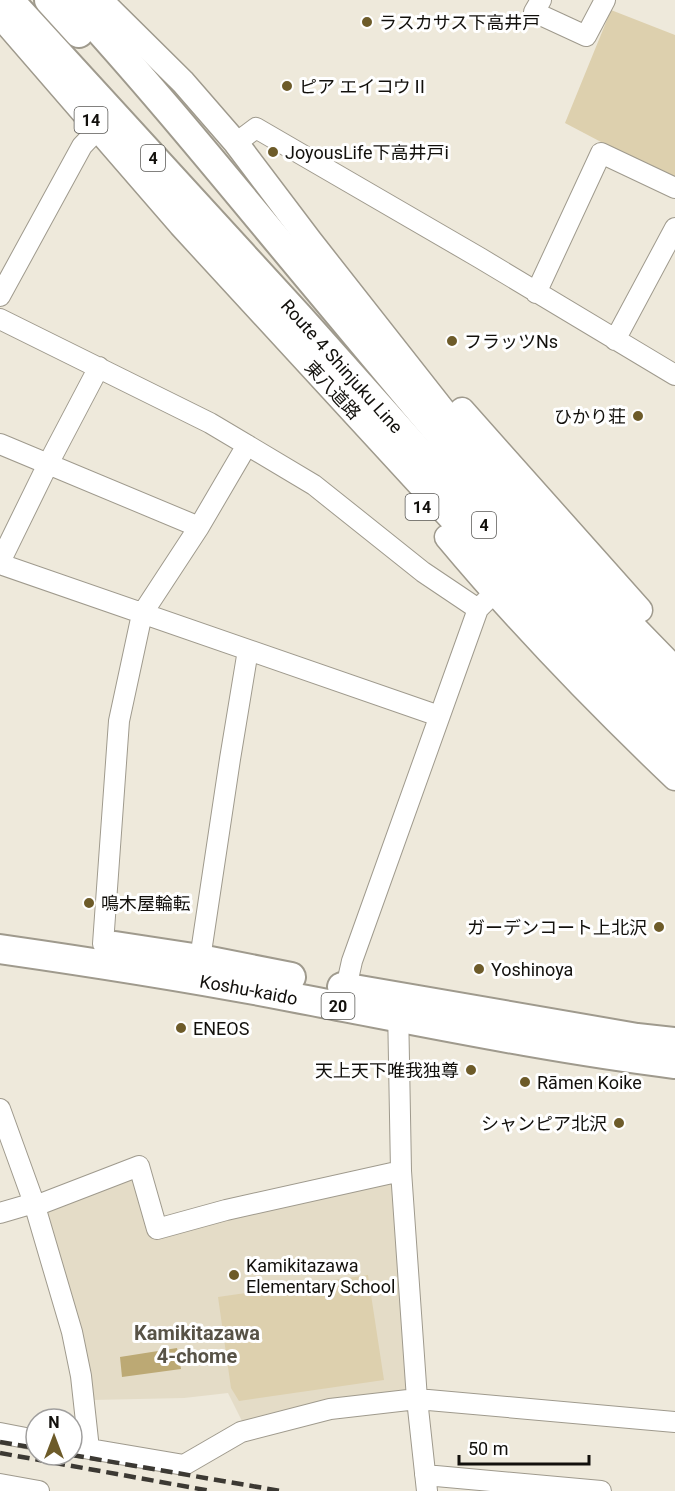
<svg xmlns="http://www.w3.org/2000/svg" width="675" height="1491" viewBox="0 0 675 1491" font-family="Roboto,'Noto Sans JP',sans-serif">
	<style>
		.built { fill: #e4dcc7 }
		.green { fill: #ddd0ae }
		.water { fill: #bca974 }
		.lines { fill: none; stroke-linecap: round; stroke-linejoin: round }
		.minor-casing { stroke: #9f9a8d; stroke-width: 22 }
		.major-casing { stroke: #9f9a8d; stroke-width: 27 }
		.highway-casing { stroke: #9f9a8d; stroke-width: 32 }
		.minor { stroke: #fff; stroke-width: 20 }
		.major { stroke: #fff; stroke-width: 24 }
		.highway { stroke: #fff; stroke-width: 28 }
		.rail { stroke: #3c3933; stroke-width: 4.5; stroke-dasharray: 12 6; stroke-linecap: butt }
		.poi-dot { fill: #6d5b29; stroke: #fff; stroke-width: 2 }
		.labels { text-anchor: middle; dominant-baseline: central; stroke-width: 6; stroke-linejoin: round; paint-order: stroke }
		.shield { fill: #fff; stroke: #595855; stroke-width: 1.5 }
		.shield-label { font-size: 16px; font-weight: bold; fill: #12100c }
		.poi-label { font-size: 18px; fill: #12100c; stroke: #fff; text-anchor: start }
		.street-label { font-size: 18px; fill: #12100c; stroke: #fff }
		.neighbourhood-label { font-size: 20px; font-weight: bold; fill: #585347; stroke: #fff }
	</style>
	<rect width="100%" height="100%" fill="#eee9db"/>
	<path class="built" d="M 136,1173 L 153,1233 L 396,1182 L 409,1384 L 402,1395 L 244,1425 L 228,1393 L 184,1398 L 92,1400 L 77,1317 L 46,1206 Z"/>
	<path class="green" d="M 611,10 L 675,35 L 675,181 L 565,123 Z
		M 368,1275 L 384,1380 L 239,1401 L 231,1388 L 218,1297 Z"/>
	<path class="water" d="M 177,1348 L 181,1369 L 122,1377 L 120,1357 Z"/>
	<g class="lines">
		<defs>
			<path id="minor" d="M 541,0 L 534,12 L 586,36 L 605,0
				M 236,143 L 256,128 L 480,258 L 675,375
				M 536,293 L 601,153 L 675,188
				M 0,296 L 82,146 L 98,129
				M 0,319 L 210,423 L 314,485 L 423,572 L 478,609
				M 615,340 L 675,228
				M 0,444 L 199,527
				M 0,562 L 48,464 L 99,367
				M 0,564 L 439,716
				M 103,944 L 119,721 L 142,614 L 199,527 L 247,445
				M 200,959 L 230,759 L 248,650
				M 346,988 L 352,961 L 478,609 L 488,599
				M 398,1006 L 401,1171 L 417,1399 L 427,1491
				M 0,1109 L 34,1203 L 72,1332 L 81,1376 L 89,1449
				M 0,1213 L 34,1203 L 43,1203 L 139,1166 L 157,1229 L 226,1210 L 401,1171
				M 0,1433 L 36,1440
				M 72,1446 L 184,1465 L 241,1432 L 330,1409 L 417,1399 L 675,1422
				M 425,1475 L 601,1491
				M 0,1484 L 39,1491"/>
			<path id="major" d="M 100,0 L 183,82 L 236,143 L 310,241 L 479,456 L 603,595 L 675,669
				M 0,16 L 181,225 L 514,587 L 675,755
				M 462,410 L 640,610
				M 447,537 C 518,622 595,702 675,778"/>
			<g id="highway">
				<path id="s1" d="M 9,0 L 298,316 L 512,556 L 675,731"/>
				<path d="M 49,0 L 79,33"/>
				<path d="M 72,0 C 160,96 241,197 324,296 C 438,433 552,569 675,697"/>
				<path d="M 115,946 L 200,959 L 291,977"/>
				<path id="s2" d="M 0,949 C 97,963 194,978 291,997 C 419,1021 546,1048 675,1064"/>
				<path d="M 342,987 L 637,1038 L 675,1042"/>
			</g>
		</defs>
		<use href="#minor" class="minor-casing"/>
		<use href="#major" class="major-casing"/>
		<use href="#highway" class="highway-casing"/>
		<use href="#minor" class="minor"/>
		<use href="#major" class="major"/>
		<use href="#highway" class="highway"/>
		<path class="rail" d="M 0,1442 L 36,1448
			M 0,1453 L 211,1491
			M 72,1455 L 281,1491"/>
	</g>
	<g class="poi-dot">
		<circle cx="367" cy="22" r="6"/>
		<circle cx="287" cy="86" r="6"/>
		<circle cx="273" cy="152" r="6"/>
		<circle cx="452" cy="341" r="6"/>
		<circle cx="638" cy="416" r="6"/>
		<circle cx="89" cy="903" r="6"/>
		<circle cx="659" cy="927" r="6"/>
		<circle cx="479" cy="969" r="6"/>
		<circle cx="181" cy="1028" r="6"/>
		<circle cx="471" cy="1070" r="6"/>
		<circle cx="525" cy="1082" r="6"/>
		<circle cx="619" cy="1123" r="6"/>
		<circle cx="234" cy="1275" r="6"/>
	</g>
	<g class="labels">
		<g class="shield">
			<rect x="74.5" y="107" width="33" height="26" rx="4.5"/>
			<rect x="141" y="145" width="24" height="26" rx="4.5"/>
			<rect x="405.5" y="494" width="33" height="26" rx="4.5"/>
			<rect x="472" y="512" width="24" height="26" rx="4.5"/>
			<rect x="321.5" y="993" width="33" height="26" rx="4.5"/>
		</g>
		<g class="shield-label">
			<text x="91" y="120">14</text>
			<text x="153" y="158">4</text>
			<text x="422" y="507">14</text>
			<text x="484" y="525">4</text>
			<text x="338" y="1006">20</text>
		</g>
		<g class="poi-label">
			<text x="379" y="22">ラスカサス下高井戸</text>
			<text x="299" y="86">ピア エイコウⅡ</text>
			<text x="285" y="152">JoyousLife下高井戸i</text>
			<text x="464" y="341">フラッツNs</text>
			<text x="626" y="416" text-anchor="end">ひかり荘</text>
			<text x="101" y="903">鳴木屋輪転</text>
			<text x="647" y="927" text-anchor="end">ガーデンコート上北沢</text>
			<text x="491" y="969">Yoshinoya</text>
			<text x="193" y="1028">ENEOS</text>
			<text x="459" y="1070" text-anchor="end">天上天下唯我独尊</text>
			<text x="537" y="1082">Rāmen Koike</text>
			<text x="607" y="1123" text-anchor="end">シャンピア北沢</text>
			<text x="246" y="1265">Kamikitazawa<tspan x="246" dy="21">Elementary School</tspan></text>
		</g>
		<g class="street-label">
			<text stroke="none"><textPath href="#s1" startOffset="495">Route 4 Shinjuku Line</textPath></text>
			<text transform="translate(333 390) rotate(47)">東八道路</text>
			<text stroke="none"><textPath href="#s2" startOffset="252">Koshu-kaido</textPath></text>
		</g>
		<g class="neighbourhood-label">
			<text x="197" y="1333">Kamikitazawa<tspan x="197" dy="23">4-chome</tspan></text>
		</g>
	</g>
	<g transform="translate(54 1437)"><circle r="28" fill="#ffffff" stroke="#a09f9e" stroke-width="1.5"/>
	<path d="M0-4.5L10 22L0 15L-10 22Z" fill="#6d5b29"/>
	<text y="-9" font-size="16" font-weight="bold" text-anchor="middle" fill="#12100c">N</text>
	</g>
	<path d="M459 1455v9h130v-9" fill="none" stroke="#12100c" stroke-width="3"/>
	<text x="468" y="1455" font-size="18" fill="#12100c" stroke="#ffffff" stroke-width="4.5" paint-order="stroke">50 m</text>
</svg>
